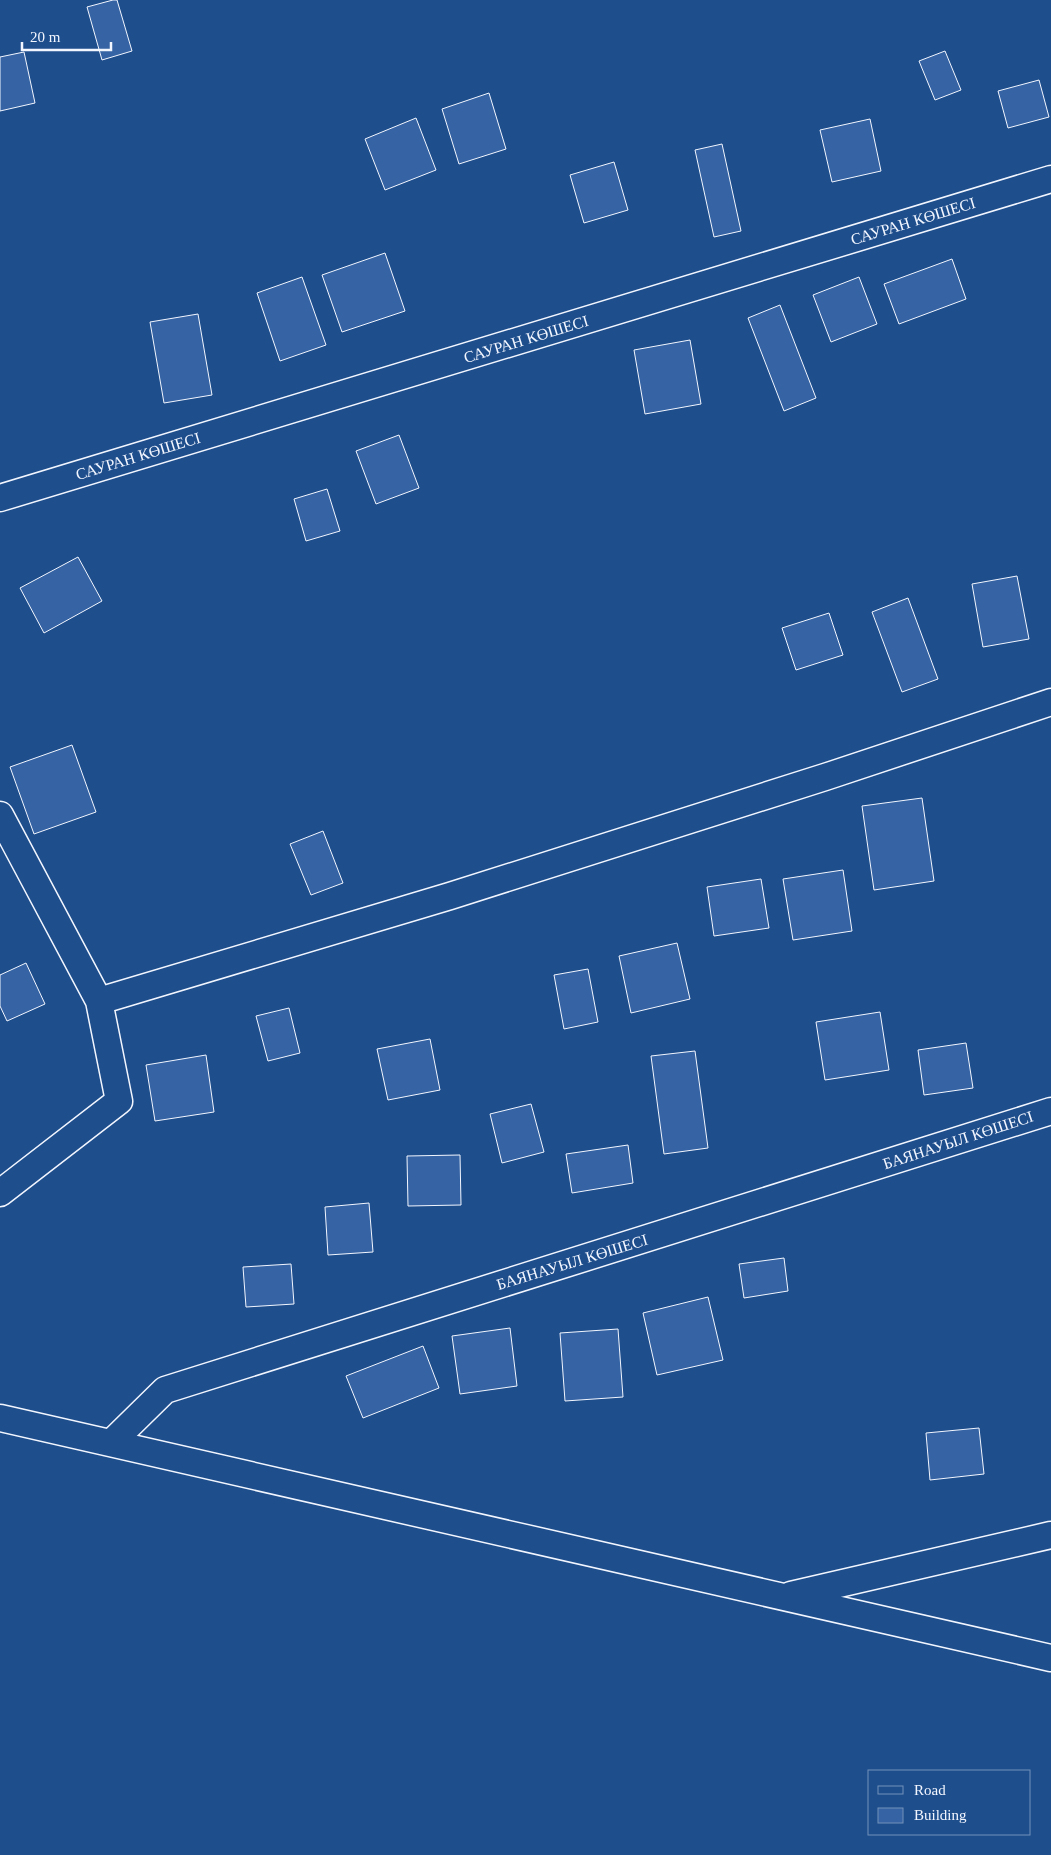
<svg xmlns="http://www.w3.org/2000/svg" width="1051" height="1855" viewBox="0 0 1051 1855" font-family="Georgia,serif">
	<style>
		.building { fill: #3563a3; stroke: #f2f6ff }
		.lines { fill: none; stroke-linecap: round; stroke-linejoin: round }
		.minor-casing { stroke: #f2f6ff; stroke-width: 29 }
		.minor { stroke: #1f4e8c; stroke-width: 26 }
		.labels { text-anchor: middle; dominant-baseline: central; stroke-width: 4; stroke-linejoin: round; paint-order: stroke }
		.street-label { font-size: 16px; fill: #f2f6ff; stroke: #1f4e8c }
	</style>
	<rect width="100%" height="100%" fill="#1f4e8c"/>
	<path class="building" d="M 113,0 L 117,0 L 132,51 L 102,60 L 87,7 Z
		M 945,51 L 961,90 L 935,100 L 919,61 Z
		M 24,52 L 35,103 L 0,111 L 0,57 Z
		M 1039,80 L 1049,117 L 1008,128 L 998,91 Z
		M 489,93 L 506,149 L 459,164 L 442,109 Z
		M 416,118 L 436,170 L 385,190 L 365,139 Z
		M 870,119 L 881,171 L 832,182 L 820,130 Z
		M 722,144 L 741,231 L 714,237 L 695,150 Z
		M 614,162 L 628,210 L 584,223 L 570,175 Z
		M 385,253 L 405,311 L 342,332 L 322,275 Z
		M 952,259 L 966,299 L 899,324 L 884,284 Z
		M 302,277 L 326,345 L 280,361 L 257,293 Z
		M 859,277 L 877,324 L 831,342 L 813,295 Z
		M 780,305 L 816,398 L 784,411 L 748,318 Z
		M 198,314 L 212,395 L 164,403 L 150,322 Z
		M 690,340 L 701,404 L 645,414 L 634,350 Z
		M 399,435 L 419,488 L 376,504 L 356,451 Z
		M 327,489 L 340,531 L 306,541 L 294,499 Z
		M 78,557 L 102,601 L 44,633 L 20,588 Z
		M 1017,576 L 1029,639 L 983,647 L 972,584 Z
		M 908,598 L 938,679 L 902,692 L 872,612 Z
		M 829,613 L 843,655 L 796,670 L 782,628 Z
		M 72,745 L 96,812 L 34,834 L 10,767 Z
		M 922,798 L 934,881 L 874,890 L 862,806 Z
		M 323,831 L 343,883 L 311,895 L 290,844 Z
		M 843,870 L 852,931 L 793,940 L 783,879 Z
		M 761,879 L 769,928 L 714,936 L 707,887 Z
		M 677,943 L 690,999 L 631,1013 L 619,956 Z
		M 26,963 L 45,1004 L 7,1021 L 0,1006 L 0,975 Z
		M 588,969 L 598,1022 L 564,1029 L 554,975 Z
		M 289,1008 L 300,1053 L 268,1061 L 256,1016 Z
		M 880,1012 L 889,1070 L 825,1080 L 816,1022 Z
		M 430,1039 L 440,1090 L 388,1100 L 377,1049 Z
		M 966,1043 L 973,1088 L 924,1095 L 918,1050 Z
		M 695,1051 L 708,1148 L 664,1154 L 651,1056 Z
		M 206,1055 L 214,1112 L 155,1121 L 146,1065 Z
		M 531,1104 L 544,1152 L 502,1163 L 490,1114 Z
		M 628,1145 L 633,1183 L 572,1193 L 566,1154 Z
		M 460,1155 L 461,1205 L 408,1206 L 407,1156 Z
		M 369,1203 L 373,1252 L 328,1255 L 325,1207 Z
		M 784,1258 L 788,1291 L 744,1298 L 739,1264 Z
		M 291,1264 L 294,1304 L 246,1307 L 243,1267 Z
		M 708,1297 L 723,1360 L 657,1375 L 643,1313 Z
		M 510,1328 L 517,1386 L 460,1394 L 452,1336 Z
		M 618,1329 L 623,1397 L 565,1401 L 560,1333 Z
		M 423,1346 L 439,1388 L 363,1418 L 346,1376 Z
		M 979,1428 L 984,1474 L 930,1480 L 926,1433 Z"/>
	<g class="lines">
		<defs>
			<path id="minor" d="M 0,498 L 1051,179
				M 0,815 L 99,1001 L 119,1101 L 0,1193
				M 99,1001 L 450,896 L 825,777 L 1051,702
				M 0,1418 L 1051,1658
				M 111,1443 L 165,1390 L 1051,1111
				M 791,1595 L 1051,1535"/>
		</defs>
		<use href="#minor" class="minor-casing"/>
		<use href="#minor" class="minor"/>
	</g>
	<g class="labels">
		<g class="street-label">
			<text transform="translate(913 221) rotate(-17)">САУРАН КӨШЕСІ</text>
			<text transform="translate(526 339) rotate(-17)">САУРАН КӨШЕСІ</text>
			<text transform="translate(138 456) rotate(-17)">САУРАН КӨШЕСІ</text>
			<text transform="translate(958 1140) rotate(-18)">БАЯНАУЫЛ КӨШЕСІ</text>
			<text transform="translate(572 1262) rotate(-17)">БАЯНАУЫЛ КӨШЕСІ</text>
		</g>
	</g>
	<rect x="868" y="1770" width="162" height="65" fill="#1f4e8c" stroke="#7391ba"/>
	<rect x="878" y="1786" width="25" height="8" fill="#1f4e8c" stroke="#7391ba"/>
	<text x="914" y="1795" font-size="15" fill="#f2f6ff">Road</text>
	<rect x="878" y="1808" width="25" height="15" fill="#3563a3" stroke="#7391ba"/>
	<text x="914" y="1820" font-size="15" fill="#f2f6ff">Building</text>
	<path d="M22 42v8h89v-8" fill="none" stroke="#f2f6ff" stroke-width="2.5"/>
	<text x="30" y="42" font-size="15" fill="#f2f6ff" stroke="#1f4e8c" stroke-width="4" paint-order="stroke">20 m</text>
</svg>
